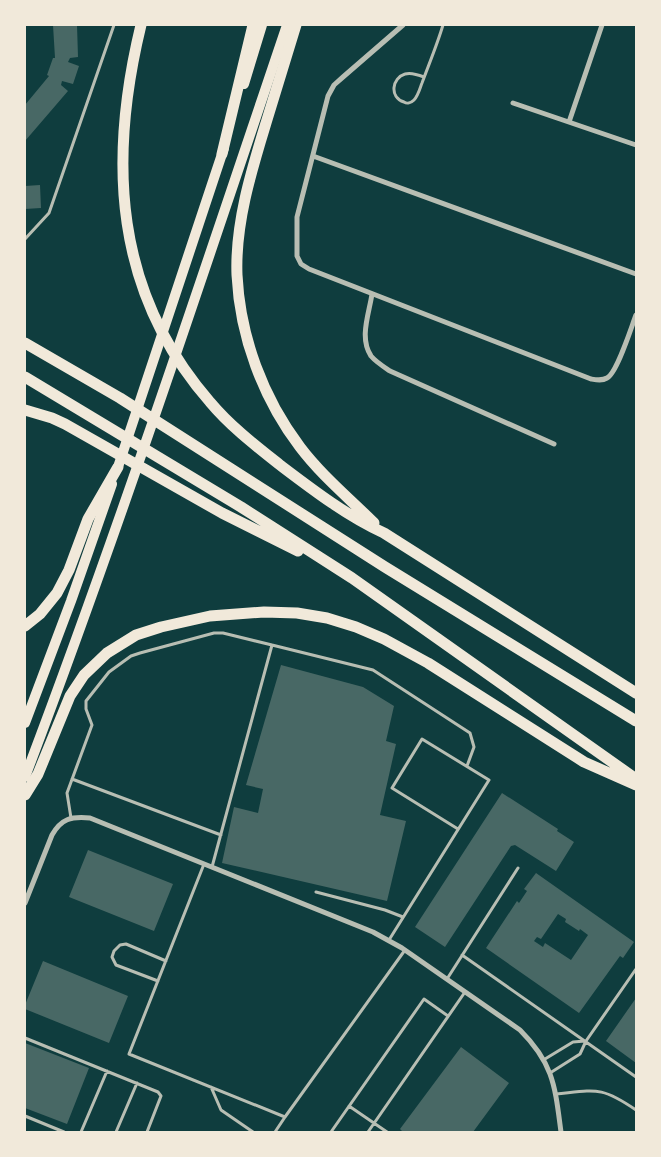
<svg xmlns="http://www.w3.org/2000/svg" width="661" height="1157" viewBox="0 0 661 1157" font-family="'PT Sans',sans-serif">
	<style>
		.building { fill: #486865; fill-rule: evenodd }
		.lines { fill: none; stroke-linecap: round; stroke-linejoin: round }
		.service { stroke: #b8beb3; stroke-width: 3 }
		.minor { stroke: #b8beb3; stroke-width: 5 }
		.trunk { stroke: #f1e9da; stroke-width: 10 }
		.motorway { stroke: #f1e9da; stroke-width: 11 }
	</style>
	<rect width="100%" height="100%" fill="#0f3d3e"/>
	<path class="building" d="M 53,25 L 77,25 L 78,57 L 70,58 L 68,62 L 79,66 L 73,84 L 62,81 L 61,85 L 68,91 L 25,141 L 25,105 L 49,76 L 47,75 L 53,58 L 55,58 Z
		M 40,185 L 41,208 L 25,209 L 25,186 Z
		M 281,665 L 363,687 L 394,706 L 386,741 L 396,744 L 380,815 L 406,821 L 387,901 L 222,863 L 234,807 L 258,813 L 263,789 L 246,785 Z
		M 502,793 L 558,829 L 557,831 L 574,842 L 556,871 L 515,845 L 511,846 L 445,947 L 415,927 Z
		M 88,850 L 173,884 L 154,931 L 69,897 Z
		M 536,873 L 634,942 L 623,958 L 620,956 L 579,1013 L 486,948 L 517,901 L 519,903 L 527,891 L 524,889 ZM 558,914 L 566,919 L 565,922 L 579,931 L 580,929 L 588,935 L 571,960 L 545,943 L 543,947 L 534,941 L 537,937 L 541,939 Z
		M 43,961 L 128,996 L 109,1043 L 25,1009 L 25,1005 Z
		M 636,998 L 636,1063 L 606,1041 Z
		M 25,1043 L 89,1068 L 67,1124 L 25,1108 Z
		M 461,1047 L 509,1083 L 473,1132 L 403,1132 L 400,1129 Z"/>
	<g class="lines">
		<path class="service" d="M 424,77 C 419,75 411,72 405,74 C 392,78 389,97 404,102 C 407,104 411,103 414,100 C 418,96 420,88 422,83 C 429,64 437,45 443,25
			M 25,239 L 49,213 L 114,25
			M 72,779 L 221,835
			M 71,818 L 67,793 L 92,725 L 86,709 L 86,701 L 109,672 L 131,656 L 140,653 L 214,633 L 223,633 L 272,645 L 373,670 L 470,733 L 474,747 L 467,766
			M 204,864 L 129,1054 L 285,1117 L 405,950
			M 212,867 L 272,645
			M 316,892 L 385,910 L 403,917
			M 389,940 L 489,780 L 422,739 L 392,788 L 458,829
			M 462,955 L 636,1077
			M 447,979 L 518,868
			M 158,981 L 116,965 L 112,957 L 114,951 L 120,945 L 126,944 L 166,961
			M 25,1038 L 158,1092 L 161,1096 L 147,1132
			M 545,1059 L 573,1042 L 585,1041
			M 550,1073 L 580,1054 L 586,1041 L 636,969
			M 211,1087 L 221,1110 L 253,1132
			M 556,1094 C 596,1090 601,1086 636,1110
			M 349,1106 L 387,1132
			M 25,1116 L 64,1132
			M 81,1132 L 107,1071
			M 116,1132 L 137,1083
			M 275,1132 L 285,1117
			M 331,1132 L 424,999 L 448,1016
			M 368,1132 L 465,992"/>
		<path class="minor" d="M 403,25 L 343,77 L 334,85 L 328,96 L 297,217 L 297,256 L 301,264 L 309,269 L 591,379 C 597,380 602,381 607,378 C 617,373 631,328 636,315
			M 513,103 L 636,145
			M 569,122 L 602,25
			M 313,156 L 636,274
			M 372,294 C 369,314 359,338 371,356 C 376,362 384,367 390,371 L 554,444
			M 25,903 L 52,835 C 61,819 71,816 90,818 L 373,932 L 402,948 L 520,1030 C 554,1064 555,1087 561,1132"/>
		<path class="trunk" d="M 244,84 L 262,25
			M 119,464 L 224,148
			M 25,723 L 71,601 L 112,484
			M 25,777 C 119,529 202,277 287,25"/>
		<path class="motorway" d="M 141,25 C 108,161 114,292 210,402 C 230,426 256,446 280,465 C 313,490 347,516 384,533 L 636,693
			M 296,25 C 286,58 276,90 266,123 C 251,172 235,224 237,275 C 240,337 263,398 300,447 C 322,476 349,498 374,523
			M 222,154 L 253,25
			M 25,343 L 120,398 L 385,567 L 636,721
			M 25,377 L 241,507 L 352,578 L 636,779
			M 25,410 L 52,418 L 65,424 L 222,513 L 298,551
			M 25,626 L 40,614 L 57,593 L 69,570 L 88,519 L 118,467
			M 25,795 L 38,774 L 70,696 L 84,675 L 107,653 L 136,635 L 161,627 L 210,616 L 264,612 L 297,613 L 327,618 L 356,627 L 384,639 L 428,663 L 584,762 L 636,785"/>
	</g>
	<rect width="661" height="1157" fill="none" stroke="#f1e9da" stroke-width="52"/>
</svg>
